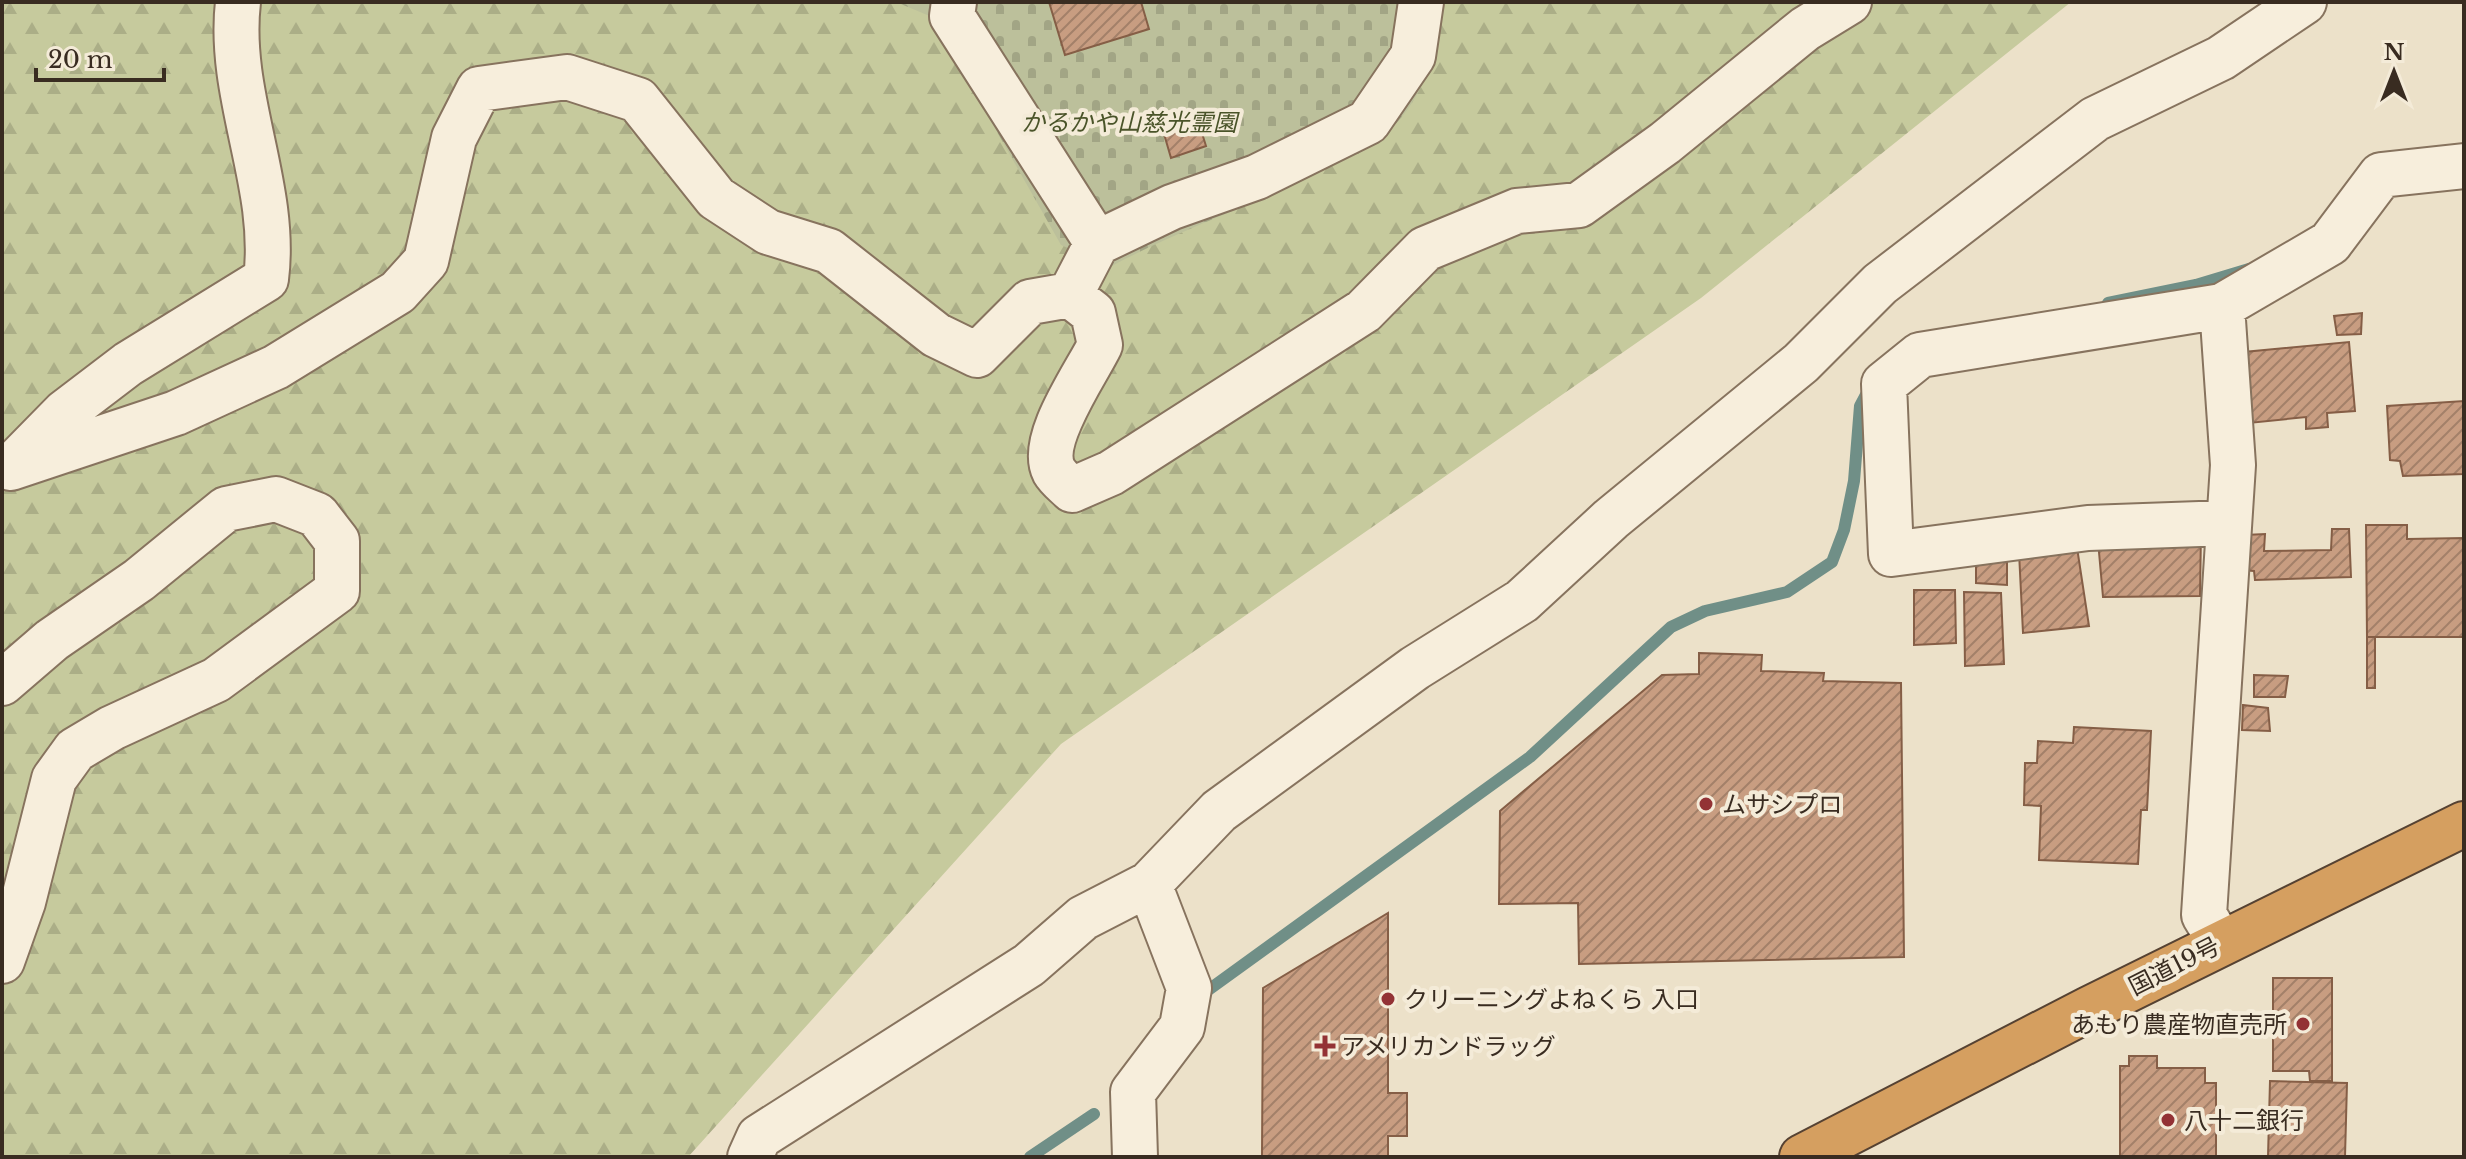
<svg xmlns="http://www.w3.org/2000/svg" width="2466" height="1159" viewBox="0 0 2466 1159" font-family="'Libre Baskerville','Noto Sans JP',serif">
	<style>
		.forest { fill: url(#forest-firs) }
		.cemetery { fill: url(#cemetery-stones) }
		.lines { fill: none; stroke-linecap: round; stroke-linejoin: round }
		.stream { stroke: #708f87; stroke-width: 12 }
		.building { fill: url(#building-hatch); stroke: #855e46; stroke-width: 2 }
		.minor-casing { stroke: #87735e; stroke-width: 48 }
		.highway-casing { stroke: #564232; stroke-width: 48 }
		.minor { stroke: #f7eedc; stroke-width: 44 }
		.highway { stroke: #d59f60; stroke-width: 44 }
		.poi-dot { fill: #933235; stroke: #f4ebd8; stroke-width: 3 }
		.labels { text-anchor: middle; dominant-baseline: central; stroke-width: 8; stroke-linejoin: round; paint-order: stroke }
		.park-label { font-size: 24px; font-style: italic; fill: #4a5429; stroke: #f4ebd8 }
		.poi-label { font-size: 24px; fill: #392c21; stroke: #f4ebd8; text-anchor: start }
		.street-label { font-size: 24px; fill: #392c21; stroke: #f4ebd8 }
	</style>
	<defs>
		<pattern id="forest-firs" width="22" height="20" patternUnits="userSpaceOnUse" patternTransform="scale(2)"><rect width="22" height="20" fill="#c6ca9d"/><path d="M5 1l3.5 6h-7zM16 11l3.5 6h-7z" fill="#abae87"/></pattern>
		<pattern id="cemetery-stones" width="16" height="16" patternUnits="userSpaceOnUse" patternTransform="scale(2)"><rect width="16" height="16" fill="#bcc09b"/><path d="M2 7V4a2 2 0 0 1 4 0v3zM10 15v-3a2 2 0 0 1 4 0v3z" fill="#a2a585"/></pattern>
		<pattern id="building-hatch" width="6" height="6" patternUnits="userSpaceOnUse" patternTransform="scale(2)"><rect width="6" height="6" fill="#c89d81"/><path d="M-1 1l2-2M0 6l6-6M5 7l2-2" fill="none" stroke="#a38069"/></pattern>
	</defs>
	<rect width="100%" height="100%" fill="#ece1c9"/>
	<path class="forest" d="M 2,2 L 2071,2 L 1701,298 L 1061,744 L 688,1157 L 2,1157 Z"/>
	<path class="cemetery" d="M 896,2 L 1439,2 C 1440,53 1422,104 1381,138 C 1369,148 1352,154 1338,162 C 1265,202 1184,227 1110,267 L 1061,245 L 932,17 Z"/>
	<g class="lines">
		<path class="stream" d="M 2108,303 L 2196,285 L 2249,269
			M 1200,996 L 1530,757 L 1671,627 L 1705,611 L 1787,592 L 1832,562 L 1844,530 L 1854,481 L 1860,406 L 1869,389
			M 1030,1157 L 1094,1114"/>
	</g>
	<path class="building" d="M 1049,2 L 1141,2 L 1149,29 L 1065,55 Z
		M 1197,117 L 1206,146 L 1171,158 L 1162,127 Z
		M 2362,313 L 2361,334 L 2337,335 L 2334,316 Z
		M 2349,342 L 2355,411 L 2327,413 L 2328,427 L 2306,429 L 2306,417 L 2249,423 L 2244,352 Z
		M 2464,401 L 2464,474 L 2403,476 L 2400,461 L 2390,460 L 2387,406 Z
		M 2366,525 L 2407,525 L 2407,539 L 2464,538 L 2464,637 L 2367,637 Z
		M 2332,529 L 2349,529 L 2351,577 L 2255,580 L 2254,571 L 2242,570 L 2245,535 L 2265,534 L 2264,551 L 2331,550 Z
		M 2201,531 L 2200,596 L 2103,597 L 2098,541 Z
		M 2076,541 L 2089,626 L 2023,633 L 2019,552 Z
		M 1976,561 L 2007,561 L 2007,585 L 1976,583 Z
		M 1914,590 L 1955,590 L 1956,643 L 1914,645 Z
		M 1964,592 L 2001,593 L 2004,664 L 1965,666 Z
		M 2367,637 L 2375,637 L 2375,688 L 2367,688 Z
		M 1699,653 L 1762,655 L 1761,671 L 1824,673 L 1823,681 L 1901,683 L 1904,957 L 1579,964 L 1578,903 L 1499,904 L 1500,811 L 1662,675 L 1699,674 Z
		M 2254,675 L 2288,676 L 2285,697 L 2254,697 Z
		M 2243,705 L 2268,708 L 2270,731 L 2242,730 Z
		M 2074,727 L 2151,731 L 2147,810 L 2141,810 L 2138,864 L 2039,860 L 2041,806 L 2024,805 L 2025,763 L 2037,763 L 2038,741 L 2073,743 Z
		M 1388,913 L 1388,1093 L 1407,1093 L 1407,1136 L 1388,1136 L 1388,1157 L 1262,1157 L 1263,988 Z
		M 2273,978 L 2332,978 L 2332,1081 L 2310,1081 L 2309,1071 L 2273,1071 Z
		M 2129,1056 L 2157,1056 L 2157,1068 L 2205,1068 L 2205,1083 L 2216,1083 L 2216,1157 L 2120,1157 L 2120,1066 L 2129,1066 Z
		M 2270,1081 L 2347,1083 L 2345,1157 L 2268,1157 Z"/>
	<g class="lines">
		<defs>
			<path id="minor" d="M 954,2 L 952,16 L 1097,243
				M 1070,295 L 1097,243 L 1172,207 L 1257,177 L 1368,122 L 1413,56 L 1421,2
				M 2222,306 L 2330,243 L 2381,175 L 2464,166
				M 15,463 L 65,412 L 128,364 L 266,279 C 278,186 227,96 238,2
				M 11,468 L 176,413 L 276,367 L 398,292 L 426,261 L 454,138 L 479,89 L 567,77 L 638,100 L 716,198 L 768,232 L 829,251 L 936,335 L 977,355 L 1030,302 L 1070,295 L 1093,313 L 1100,345 C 1086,374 1038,440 1054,471 C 1058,478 1066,484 1072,490 L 1111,473 L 1364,311 L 1425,249 L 1517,211 L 1579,205 L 1665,143 L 1805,29 L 1849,2
				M 2,683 L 52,640 L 139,580 L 226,509 L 276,499 L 317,515 L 337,541 L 337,591 L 216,680 L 112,728 L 75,750 L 54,779 L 23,902 L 2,961
				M 2221,943 L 2204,915 L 2233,465 L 2222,306 L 1920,355 L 1884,384 L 1891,554 L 2088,528 L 2228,523
				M 750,1157 L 759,1137 L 1029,965 L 1083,918 L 1149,884 L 1219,811 L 1415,668 L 1522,601 L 1611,519 L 1801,363 L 1880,284 L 2095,119 L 2221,58 L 2304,2
				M 1135,1157 L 1133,1092 L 1182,1027 L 1189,988 L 1149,884"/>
			<path id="highway" d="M 1802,1157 L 2089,1009 L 2464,824"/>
		</defs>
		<use href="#minor" class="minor-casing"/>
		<use href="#highway" class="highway-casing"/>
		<use href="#minor" class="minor"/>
		<use href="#highway" class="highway"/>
	</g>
	<g class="poi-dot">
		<circle cx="1706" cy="804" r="8"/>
		<circle cx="1388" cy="999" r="8"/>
		<circle cx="2303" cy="1024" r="8"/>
		<path d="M1321 1034h8v8h8v8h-8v8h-8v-8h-8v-8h8z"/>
		<circle cx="2168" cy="1120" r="8"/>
	</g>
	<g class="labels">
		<g class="park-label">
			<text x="1129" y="122">かるかや山慈光霊園</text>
		</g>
		<g class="poi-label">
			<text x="1722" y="804">ムサシプロ</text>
			<text x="1404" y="999">クリーニングよねくら 入口</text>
			<text x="2287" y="1024" text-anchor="end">あもり農産物直売所</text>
			<text x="1341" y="1046">アメリカンドラッグ</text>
			<text x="2184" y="1120">八十二銀行</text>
		</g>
		<g class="street-label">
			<text transform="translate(2174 966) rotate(-27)">国道19号</text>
		</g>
	</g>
	<rect width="2466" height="1159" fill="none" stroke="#392c21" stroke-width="8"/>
	<g transform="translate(2394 72)" stroke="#f4ebd8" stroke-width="6" paint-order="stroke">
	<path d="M0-6L14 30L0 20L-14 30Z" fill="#392c21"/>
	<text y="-12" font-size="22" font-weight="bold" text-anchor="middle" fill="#392c21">N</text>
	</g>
	<path d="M36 68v12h128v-12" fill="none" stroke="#392c21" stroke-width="4"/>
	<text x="48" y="68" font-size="24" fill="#392c21" stroke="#f4ebd8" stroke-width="6" paint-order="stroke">20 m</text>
</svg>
